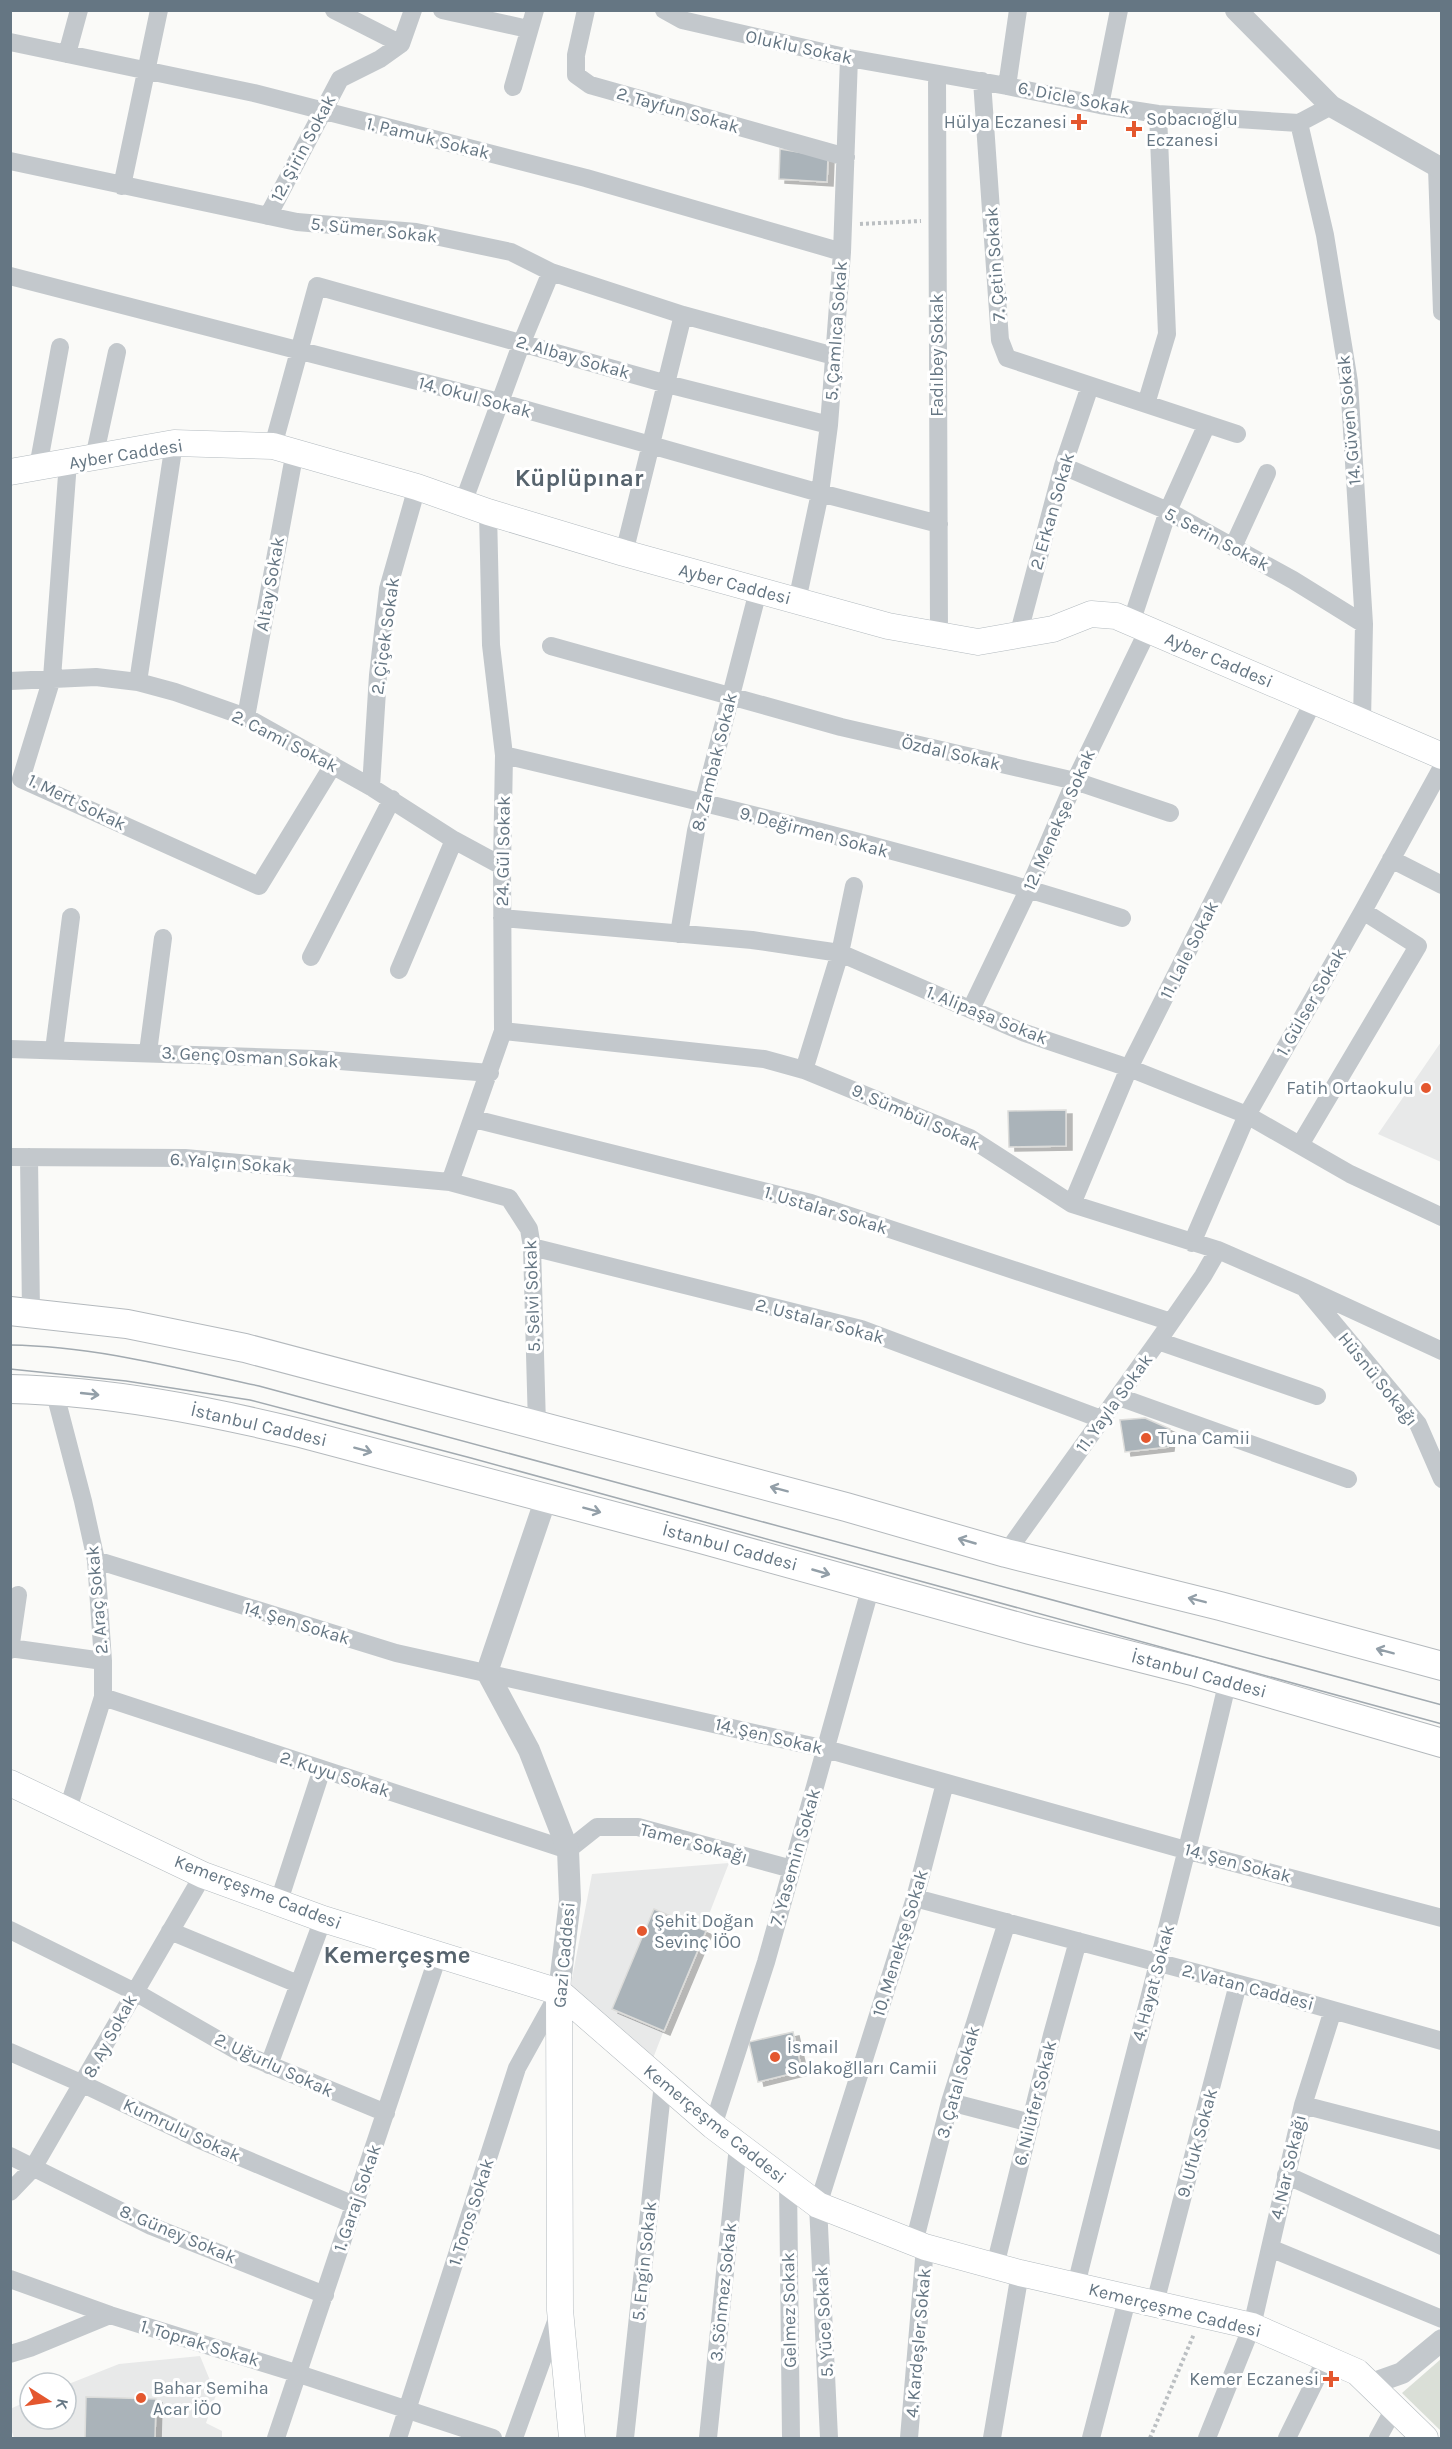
<svg xmlns="http://www.w3.org/2000/svg" width="1452" height="2449" viewBox="0 0 1452 2449" font-family="Karla,sans-serif">
	<style>
		.built { fill: #e8e9e9 }
		.green { fill: #dadfd7 }
		.building { fill: #aab3b9; stroke: #dcdcda; stroke-width: 1.5; filter: url(#shadow) }
		.lines { fill: none; stroke-linecap: round; stroke-linejoin: round }
		.secondary-casing { stroke: #b3babf; stroke-width: 27 }
		.trunk-casing { stroke: #b4b9bd; stroke-width: 30 }
		.path { stroke: #bbbfc2; stroke-width: 4; stroke-dasharray: 3 3; stroke-linecap: butt }
		.minor { stroke: #c3c8cc; stroke-width: 18 }
		.tertiary { stroke: #c3c8cc; stroke-width: 22 }
		.secondary { stroke: #fff; stroke-width: 26 }
		.trunk { stroke: #fff; stroke-width: 28 }
		.tram { stroke: #a2aab0; stroke-width: 1.5 }
		.oneway { stroke: #939fa8 }
		.poi-dot { fill: #e4572e; stroke: #fff; stroke-width: 2 }
		.labels { text-anchor: middle; dominant-baseline: central; stroke-width: 6; stroke-linejoin: round; paint-order: stroke }
		.street-label { font-size: 18px; fill: #657683; stroke: #fff }
		.poi-label { font-size: 18px; fill: #657683; stroke: #fff; text-anchor: start }
		.district-label { font-size: 24px; font-weight: bold; fill: #57646e; stroke: #fff }
	</style>
	<defs>
		<filter id="shadow"><feDropShadow dx="6" dy="4" stdDeviation="0" flood-color="#0004"/></filter>
	</defs>
	<rect width="100%" height="100%" fill="#fafaf8"/>
	<path class="built" d="M 1441,1042 L 1442,1162 L 1441,1162 L 1378,1134 Z
		M 729,1863 L 650,2066 L 570,1989 L 592,1874 Z
		M 200,2356 L 216,2395 L 206,2423 L 222,2431 L 222,2438 L 14,2438 L 11,2429 L 10,2409 L 30,2400 L 30,2419 L 66,2419 L 66,2385 L 119,2364 Z"/>
	<path class="green" d="M 1441,2359 L 1441,2431 L 1402,2393 Z"/>
	<path class="building" d="M 780,149 L 828,157 L 827,182 L 779,179 Z
		M 1066,1110 L 1066,1146 L 1009,1147 L 1008,1111 Z
		M 1145,1418 L 1170,1429 L 1168,1447 L 1125,1452 L 1120,1420 Z
		M 654,1909 L 706,1931 L 664,2031 L 612,2009 Z
		M 793,2032 L 802,2071 L 758,2082 L 749,2042 Z
		M 86,2397 L 156,2399 L 155,2438 L 85,2438 Z"/>
	<g class="lines">
		<defs>
			<path id="secondary" d="M 10,472 L 174,443 L 273,446 L 417,487 L 488,512 L 624,553 L 888,626 L 978,642 L 1053,629 L 1091,614 L 1116,616 L 1442,756
				M 10,1783 L 203,1875 L 323,1919 L 559,1992 L 713,2126 L 818,2205 L 925,2247 L 1020,2273 L 1252,2326 L 1357,2372 L 1425,2438
				M 559,1992 L 560,2310 L 572,2438"/>
			<path id="trunk" d="M 10,1311 L 127,1324 L 245,1348 L 846,1507 L 1006,1553 L 1220,1606 L 1442,1666
				M 10,1389 C 108,1391 205,1410 300,1433 L 701,1539 L 1030,1630 L 1196,1672 L 1442,1743"/>
		</defs>
		<use href="#secondary" class="secondary-casing"/>
		<use href="#trunk" class="trunk-casing"/>
		<path class="path" d="M 860,224 L 921,221
			M 1150,2438 L 1194,2334"/>
		<path class="minor" d="M 334,10 L 401,44
			M 442,10 L 528,29
			M 586,10 L 576,55 L 576,75 L 590,85 L 846,157
			M 664,10 L 682,20 L 849,58 L 1007,86 L 1100,105 L 1158,114 L 1299,123 L 1331,106
			M 10,42 L 254,93 L 586,178 L 842,252
			M 67,54 L 79,10
			M 937,74 L 939,635
			M 982,81 L 1000,340 L 1007,358 L 1237,434
			M 1007,86 L 1018,10
			M 513,87 L 535,10
			M 1100,105 L 1119,10
			M 1299,123 L 1325,235 L 1349,382 L 1364,624 L 1362,721
			M 10,161 L 297,222 L 416,232 L 511,252 L 551,272 L 683,315 L 834,356
			M 1437,168 L 1442,312
			M 122,186 L 159,10
			M 268,216 L 340,79 L 380,59 L 401,44 L 413,10
			M 10,276 L 499,402 L 820,493 L 939,524
			M 1146,404 L 1167,334 L 1158,114
			M 273,446 L 317,286 L 667,384 L 829,425
			M 94,458 L 117,352
			M 68,462 L 52,678 L 21,779 L 259,886 L 333,765
			M 1063,466 L 1168,511 L 1293,580 L 1364,624
			M 38,467 L 60,347
			M 463,503 L 522,342 L 551,272
			M 1233,547 L 1267,473
			M 624,553 L 683,315
			M 797,601 L 820,493 L 829,425 L 842,252 L 849,58
			M 1131,623 L 1168,511 L 1207,424
			M 1018,636 L 1063,466 L 1090,386
			M 551,646 L 841,727 L 1075,781 L 1170,813
			M 10,681 L 96,677 L 138,682 L 175,692 L 246,717 L 371,787 L 454,840 L 502,866
			M 138,682 L 174,443
			M 246,717 L 295,451
			M 504,755 C 711,804 919,853 1122,918
			M 371,787 L 378,675 L 388,589 L 417,487
			M 1391,859 L 1442,885
			M 502,918 L 752,940 L 840,953 L 1025,1033 L 1129,1068 L 1247,1115 L 1350,1174 L 1442,1217
			M 679,934 L 696,831 L 758,591
			M 311,957 L 392,799
			M 399,970 L 454,840
			M 971,1009 L 1029,888 L 1075,781 L 1148,630
			M 503,1031 L 764,1059 L 804,1070 L 970,1138 L 1072,1204 L 1218,1250 L 1303,1287 L 1442,1351
			M 10,1049 L 315,1059 L 490,1073
			M 54,1050 L 71,917
			M 148,1052 L 163,938
			M 804,1070 L 840,953 L 854,886
			M 474,1119 L 811,1203 L 1171,1322
			M 1300,1145 L 1418,946 L 1363,911
			M 10,1157 L 185,1158 L 450,1182 L 509,1198 L 529,1229 L 532,1247 L 537,1425
			M 29,1157 L 31,1312
			M 450,1182 L 503,1031 L 502,866 L 504,755 L 491,645 L 488,512
			M 1072,1204 L 1129,1068 L 1314,700
			M 1192,1243 L 1247,1115 L 1363,911 L 1442,767
			M 532,1247 L 861,1329 L 1101,1419
			M 1306,1290 L 1418,1424 L 1442,1479
			M 1158,1341 L 1317,1396
			M 54,1390 L 83,1501 L 96,1560 L 103,1661 L 103,1697 L 68,1809
			M 1119,1397 L 1348,1479
			M 1006,1553 L 1158,1341 L 1203,1276 L 1218,1250
			M 96,1560 L 396,1653 L 826,1749 L 1189,1851 L 1442,1918
			M 10,1648 L 103,1661
			M 10,1650 L 18,1595
			M 103,1697 L 568,1850 L 597,1827 L 638,1827 L 792,1869
			M 915,1898 L 1269,1992 L 1442,2041
			M 278,1904 L 322,1769
			M 10,1930 L 135,1992 L 241,2053 L 386,2113
			M 170,1931 L 298,1984
			M 10,2052 L 83,2084 L 200,2140 L 354,2205
			M 269,2065 L 323,1919
			M 950,2102 L 1031,2123
			M 1303,2105 L 1442,2141
			M 713,2126 L 766,1962 L 871,1586
			M 10,2156 L 151,2226 L 325,2295
			M 1286,2175 L 1442,2246
			M 788,2182 L 791,2438
			M 10,2192 L 33,2168 L 203,1875
			M 914,2243 L 950,2102 L 1007,1922
			M 1270,2248 L 1442,2319
			M 995,2266 L 1052,2035 L 1078,1941
			M 10,2279 L 110,2315 L 299,2374 L 493,2438
			M 1076,2285 C 1126,2083 1181,1883 1228,1680
			M 1155,2303 L 1238,1984
			M 10,2354 L 30,2348 L 110,2315
			M 276,2438 L 438,1956
			M 398,2438 L 517,2068 L 558,1994
			M 514,2438 L 558,2316
			M 625,2438 L 663,2083
			M 708,2438 L 738,2146
			M 829,2438 L 818,2205 L 915,1898 L 945,1783
			M 909,2438 L 925,2247
			M 992,2438 L 1020,2273
			M 1091,2438 L 1128,2296
			M 1207,2438 L 1252,2326 L 1303,2105 L 1333,2010
			M 1287,2438 L 1327,2357
			M 1378,2438 L 1395,2407"/>
		<path class="tertiary" d="M 1236,10 L 1331,106 L 1442,169
			M 546,1498 L 487,1672 L 529,1750 L 568,1850 L 570,1900 L 559,1992
			M 1371,2384 L 1402,2373 L 1442,2340"/>
		<use href="#secondary" class="secondary"/>
		<use href="#trunk" class="trunk"/>
		<path class="tram" d="M 10,1345 C 94,1346 177,1368 259,1386 L 1442,1705
			M 10,1369 L 126,1381 L 250,1400 L 471,1458 L 1442,1724"/>
	</g>
	<defs><path id="oneway-shaft" d="M-6 0H5M1.5-3L5.5 0L1.5 3" fill="none" stroke-width="1.6" stroke-linecap="round" stroke-linejoin="round" transform="scale(1.5)"/></defs>
	<g class="oneway">
		<use href="#oneway-shaft" transform="translate(90 1394) rotate(6)"/>
		<use href="#oneway-shaft" transform="translate(363 1450) rotate(15)"/>
		<use href="#oneway-shaft" transform="translate(779 1489) rotate(-165)"/>
		<use href="#oneway-shaft" transform="translate(592 1510) rotate(15)"/>
		<use href="#oneway-shaft" transform="translate(967 1541) rotate(-164)"/>
		<use href="#oneway-shaft" transform="translate(821 1572) rotate(16)"/>
		<use href="#oneway-shaft" transform="translate(1197 1600) rotate(-166)"/>
		<use href="#oneway-shaft" transform="translate(1385 1651) rotate(-165)"/>
	</g>
	<g class="poi-dot">
		<path d="M1076 113h6v6h6v6h-6v6h-6v-6h-6v-6h6z"/>
		<path d="M1131 120h6v6h6v6h-6v6h-6v-6h-6v-6h6z"/>
		<circle cx="1426" cy="1088" r="6"/>
		<circle cx="1146" cy="1438" r="6"/>
		<circle cx="642" cy="1931" r="6"/>
		<circle cx="775" cy="2057" r="6"/>
		<path d="M1328 2370h6v6h6v6h-6v6h-6v-6h-6v-6h6z"/>
		<circle cx="141" cy="2398" r="6"/>
	</g>
	<g class="labels">
		<g class="street-label">
			<text transform="translate(799 47) rotate(12)">Oluklu Sokak</text>
			<text transform="translate(1074 98) rotate(11)">6. Dicle Sokak</text>
			<text transform="translate(678 110) rotate(16)">2. Tayfun Sokak</text>
			<text transform="translate(428 138) rotate(14)">1. Pamuk Sokak</text>
			<text transform="translate(303 148) rotate(-62)">12. Şirin Sokak</text>
			<text transform="translate(374 230) rotate(6)">5. Sümer Sokak</text>
			<text transform="translate(995 264) rotate(-94)">7. Çetin Sokak</text>
			<text transform="translate(836 331) rotate(-86)">5. Çamlıca Sokak</text>
			<text transform="translate(937 355) rotate(-90)">Fadılbey Sokak</text>
			<text transform="translate(573 357) rotate(16)">2. Albay Sokak</text>
			<text transform="translate(475 397) rotate(15)">14. Okul Sokak</text>
			<text transform="translate(1349 420) rotate(-95)">14. Güven Sokak</text>
			<text transform="translate(126 454) rotate(-9)">Ayber Caddesi</text>
			<text transform="translate(1052 511) rotate(-74)">2. Erkan Sokak</text>
			<text transform="translate(1217 539) rotate(28)">5. Serin Sokak</text>
			<text transform="translate(270 584) rotate(-80)">Altay Sokak</text>
			<text transform="translate(735 584) rotate(15)">Ayber Caddesi</text>
			<text transform="translate(385 636) rotate(-82)">2. Çiçek Sokak</text>
			<text transform="translate(1219 660) rotate(23)">Ayber Caddesi</text>
			<text transform="translate(285 741) rotate(27)">2. Cami Sokak</text>
			<text transform="translate(951 753) rotate(13)">Özdal Sokak</text>
			<text transform="translate(714 762) rotate(-76)">8. Zambak Sokak</text>
			<text transform="translate(77 802) rotate(26)">1. Mert Sokak</text>
			<text transform="translate(1059 820) rotate(-66)">12. Menekşe Sokak</text>
			<text transform="translate(814 832) rotate(15)">9. Değirmen Sokak</text>
			<text transform="translate(503 851) rotate(-89)">24. Gül Sokak</text>
			<text transform="translate(1189 950) rotate(-63)">11. Lale Sokak</text>
			<text transform="translate(1311 1002) rotate(-60)">1. Gülser Sokak</text>
			<text transform="translate(987 1015) rotate(22)">1. Alipaşa Sokak</text>
			<text transform="translate(250 1057) rotate(3)">3. Genç Osman Sokak</text>
			<text transform="translate(916 1117) rotate(24)">9. Sümbül Sokak</text>
			<text transform="translate(231 1163) rotate(4)">6. Yalçın Sokak</text>
			<text transform="translate(826 1210) rotate(17)">1. Ustalar Sokak</text>
			<text transform="translate(532 1296) rotate(-92)">5. Selvi Sokak</text>
			<text transform="translate(820 1321) rotate(15)">2. Ustalar Sokak</text>
			<text transform="translate(1378 1379) rotate(51)">Hüsnü Sokağı</text>
			<text transform="translate(1114 1403) rotate(-54)">11. Yayla Sokak</text>
			<text transform="translate(259 1425) rotate(13)">İstanbul Caddesi</text>
			<text transform="translate(730 1547) rotate(15)">İstanbul Caddesi</text>
			<text transform="translate(97 1600) rotate(-95)">2. Araç Sokak</text>
			<text transform="translate(297 1623) rotate(17)">14. Şen Sokak</text>
			<text transform="translate(1199 1674) rotate(15)">İstanbul Caddesi</text>
			<text transform="translate(769 1736) rotate(13)">14. Şen Sokak</text>
			<text transform="translate(335 1774) rotate(18)">2. Kuyu Sokak</text>
			<text transform="translate(694 1843) rotate(15)">Tamer Sokağı</text>
			<text transform="translate(795 1857) rotate(-74)">7. Yasemin Sokak</text>
			<text transform="translate(1238 1863) rotate(15)">14. Şen Sokak</text>
			<text transform="translate(258 1892) rotate(21)">Kemerçeşme Caddesi</text>
			<text transform="translate(900 1943) rotate(-73)">10. Menekşe Sokak</text>
			<text transform="translate(564 1955) rotate(-85)">Gazi Caddesi</text>
			<text transform="translate(1153 1983) rotate(-75)">4. Hayat Sokak</text>
			<text transform="translate(1248 1987) rotate(15)">2. Vatan Caddesi</text>
			<text transform="translate(110 2036) rotate(-61)">8. Ay Sokak</text>
			<text transform="translate(274 2065) rotate(25)">2. Uğurlu Sokak</text>
			<text transform="translate(958 2082) rotate(-74)">3. Çatal Sokak</text>
			<text transform="translate(1035 2103) rotate(-76)">6. Nilüfer Sokak</text>
			<text transform="translate(715 2124) rotate(39)">Kemerçeşme Caddesi</text>
			<text transform="translate(182 2130) rotate(25)">Kumrulu Sokak</text>
			<text transform="translate(1197 2143) rotate(-75)">9. Ufuk Sokak</text>
			<text transform="translate(1288 2167) rotate(-77)">4. Nar Sokağı</text>
			<text transform="translate(357 2198) rotate(-71)">1. Garaj Sokak</text>
			<text transform="translate(471 2212) rotate(-72)">1. Toros Sokak</text>
			<text transform="translate(178 2234) rotate(23)">8. Güney Sokak</text>
			<text transform="translate(644 2261) rotate(-84)">5. Engin Sokak</text>
			<text transform="translate(723 2292) rotate(-84)">3. Sönmez Sokak</text>
			<text transform="translate(789 2310) rotate(-91)">Gelmez Sokak</text>
			<text transform="translate(1175 2310) rotate(14)">Kemerçeşme Caddesi</text>
			<text transform="translate(824 2322) rotate(-93)">5. Yüce Sokak</text>
			<text transform="translate(200 2343) rotate(17)">1. Toprak Sokak</text>
			<text transform="translate(918 2343) rotate(-85)">4. Kardeşler Sokak</text>
		</g>
		<g class="poi-label">
			<text x="1146" y="119">Sobacıoğlu<tspan x="1146" dy="21">Eczanesi</tspan></text>
			<text x="1067" y="122" text-anchor="end">Hülya Eczanesi</text>
			<text x="1414" y="1088" text-anchor="end">Fatih Ortaokulu</text>
			<text x="1158" y="1438">Tuna Camii</text>
			<text x="654" y="1921">Şehit Doğan<tspan x="654" dy="21">Sevinç İÖO</tspan></text>
			<text x="787" y="2047">İsmail<tspan x="787" dy="21">Solakoğlları Camii</tspan></text>
			<text x="1319" y="2379" text-anchor="end">Kemer Eczanesi</text>
			<text x="153" y="2388">Bahar Semiha<tspan x="153" dy="21">Acar İÖO</tspan></text>
		</g>
		<g class="district-label">
			<text x="579" y="478">Küplüpınar</text>
			<text x="397" y="1955">Kemerçeşme</text>
		</g>
	</g>
	<rect width="1452" height="2449" fill="none" stroke="#657683" stroke-width="24"/>
	<g transform="translate(48 2401) rotate(102)"><circle r="28" fill="#ffffff" stroke="#c1c8cd" stroke-width="1.5"/>
	<path d="M0-4.5L10 22L0 15L-10 22Z" fill="#e4572e"/>
	<text y="-9" font-size="16" font-weight="bold" text-anchor="middle" fill="#657683">K</text>
	</g>
</svg>
